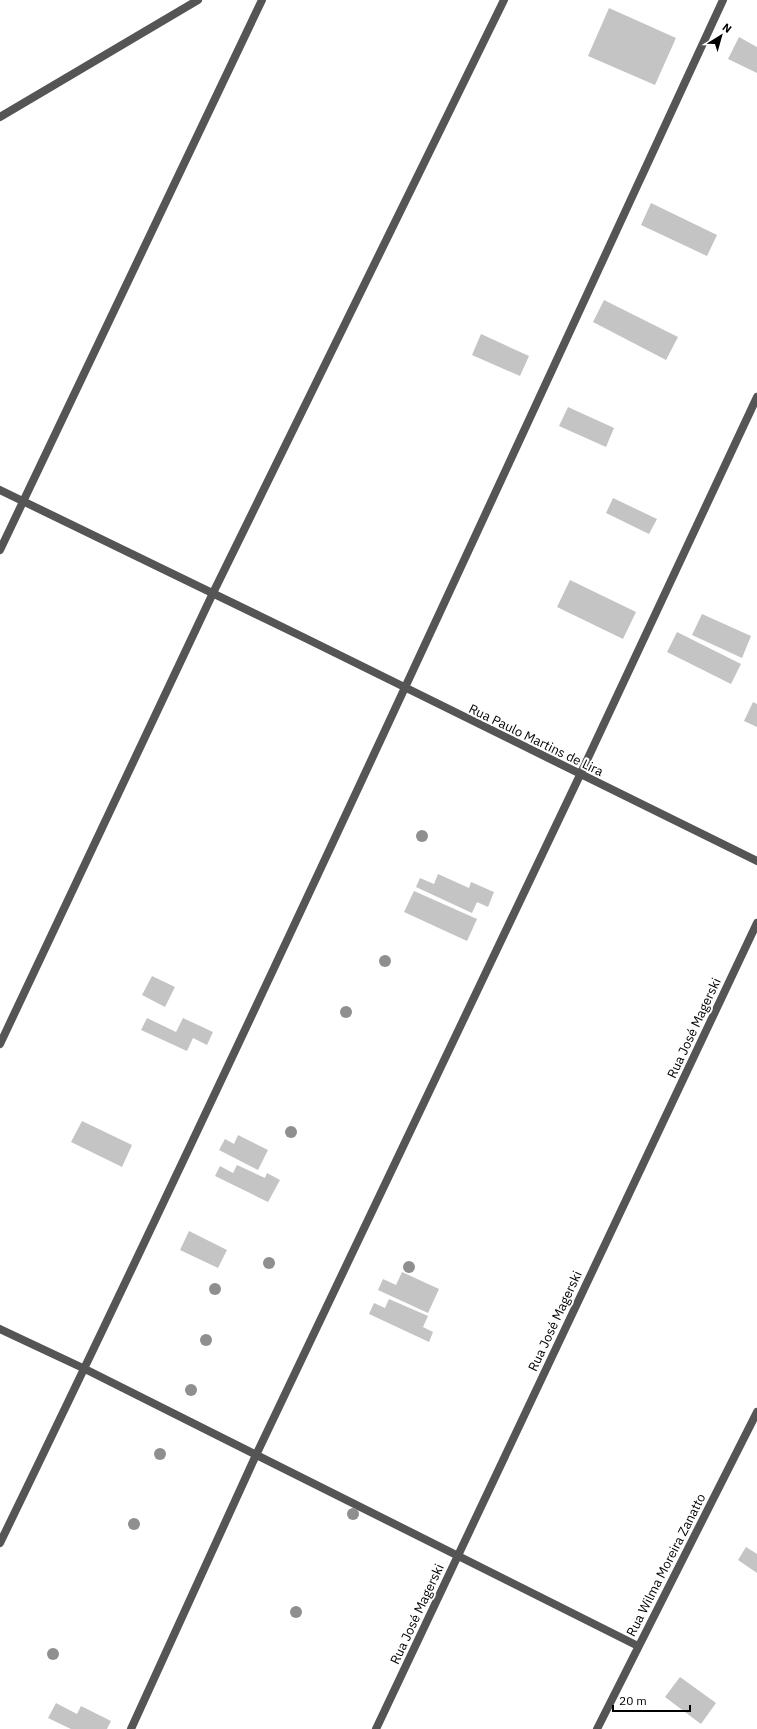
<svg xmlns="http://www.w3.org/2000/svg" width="757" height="1729" viewBox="0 0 757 1729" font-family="'IBM Plex Sans',sans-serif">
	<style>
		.building { fill: #c4c4c4 }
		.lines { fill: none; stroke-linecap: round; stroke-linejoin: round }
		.street { stroke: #555; stroke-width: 8 }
		.tree { fill: #8f8f8f }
		.labels { text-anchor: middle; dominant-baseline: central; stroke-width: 4; stroke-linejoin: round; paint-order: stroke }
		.street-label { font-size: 13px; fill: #000; stroke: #fff }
	</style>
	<rect width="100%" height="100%" fill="#fff"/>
	<path class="building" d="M 609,8 L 676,38 L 655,85 L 588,56 Z
		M 739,37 L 757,47 L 757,73 L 728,59 Z
		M 651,203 L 717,235 L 707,256 L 641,225 Z
		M 604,300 L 678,337 L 666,360 L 593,322 Z
		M 481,334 L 529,356 L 520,376 L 472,355 Z
		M 568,407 L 614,428 L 606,447 L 559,426 Z
		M 613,498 L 657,519 L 649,534 L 606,513 Z
		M 570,580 L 636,612 L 623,639 L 557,607 Z
		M 702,614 L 751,636 L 742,658 L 692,635 Z
		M 677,632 L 741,664 L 731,684 L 667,652 Z
		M 753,702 L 757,704 L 757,727 L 744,721 Z
		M 438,874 L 469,888 L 471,882 L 494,892 L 488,907 L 477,902 L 472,913 L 416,887 L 420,878 L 434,884 Z
		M 414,891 L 477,919 L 467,941 L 404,912 Z
		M 152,976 L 175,987 L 165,1007 L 142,995 Z
		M 147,1018 L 176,1032 L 183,1018 L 213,1032 L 207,1045 L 193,1038 L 187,1051 L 141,1030 Z
		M 82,1121 L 132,1145 L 122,1167 L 71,1142 Z
		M 238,1135 L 268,1150 L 258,1170 L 219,1150 L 225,1139 L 234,1144 Z
		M 237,1165 L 265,1178 L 267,1173 L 280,1180 L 268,1202 L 215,1176 L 220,1166 L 233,1173 Z
		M 189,1231 L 227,1250 L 218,1268 L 180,1250 Z
		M 402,1272 L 439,1289 L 428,1313 L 378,1290 L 383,1279 L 396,1285 Z
		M 389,1299 L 428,1316 L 423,1327 L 433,1332 L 429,1342 L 369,1314 L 374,1303 L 385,1308 Z
		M 746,1547 L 757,1554 L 757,1573 L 738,1560 Z
		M 680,1677 L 716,1703 L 701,1724 L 665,1697 Z
		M 56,1703 L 77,1714 L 81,1706 L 111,1721 L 107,1729 L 71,1729 L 48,1718 Z"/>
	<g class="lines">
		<path class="street" d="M 0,117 L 198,0
			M 0,490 L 305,638 L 757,861
			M 0,550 L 262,0
			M 0,1044 L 213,593 L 504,0
			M 0,1329 L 85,1369 L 638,1646
			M 0,1543 C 248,1032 485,515 723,0
			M 131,1729 L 256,1455 L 580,775 L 757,397
			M 376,1729 L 757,923
			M 597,1729 L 757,1412"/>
	</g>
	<g class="tree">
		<circle cx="422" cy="836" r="6"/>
		<circle cx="385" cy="961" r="6"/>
		<circle cx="346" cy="1012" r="6"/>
		<circle cx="291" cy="1132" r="6"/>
		<circle cx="269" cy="1263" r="6"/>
		<circle cx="409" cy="1267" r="6"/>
		<circle cx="215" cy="1289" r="6"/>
		<circle cx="206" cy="1340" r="6"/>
		<circle cx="191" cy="1390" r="6"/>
		<circle cx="160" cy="1454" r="6"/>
		<circle cx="353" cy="1514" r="6"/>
		<circle cx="134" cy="1524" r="6"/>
		<circle cx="296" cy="1612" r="6"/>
		<circle cx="53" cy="1654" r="6"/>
	</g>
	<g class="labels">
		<g class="street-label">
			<text transform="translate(536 740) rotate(26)">Rua Paulo Martins de Lira</text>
			<text transform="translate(694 1028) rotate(-65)">Rua José Magerski</text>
			<text transform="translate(555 1321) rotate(-65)">Rua José Magerski</text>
			<text transform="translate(666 1565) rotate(-63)">Rua Wilma Moreira Zanatto</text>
			<text transform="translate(417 1614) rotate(-65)">Rua José Magerski</text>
		</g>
	</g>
	<g transform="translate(721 36) rotate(37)" stroke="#ffffff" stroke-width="3" paint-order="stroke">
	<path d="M0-3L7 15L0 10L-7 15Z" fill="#000000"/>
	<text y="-6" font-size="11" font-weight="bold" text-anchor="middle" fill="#000000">N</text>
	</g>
	<path d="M613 1705v6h77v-6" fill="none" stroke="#000000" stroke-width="2"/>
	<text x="619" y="1705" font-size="12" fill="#000000" stroke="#ffffff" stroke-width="3" paint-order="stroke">20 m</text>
</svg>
